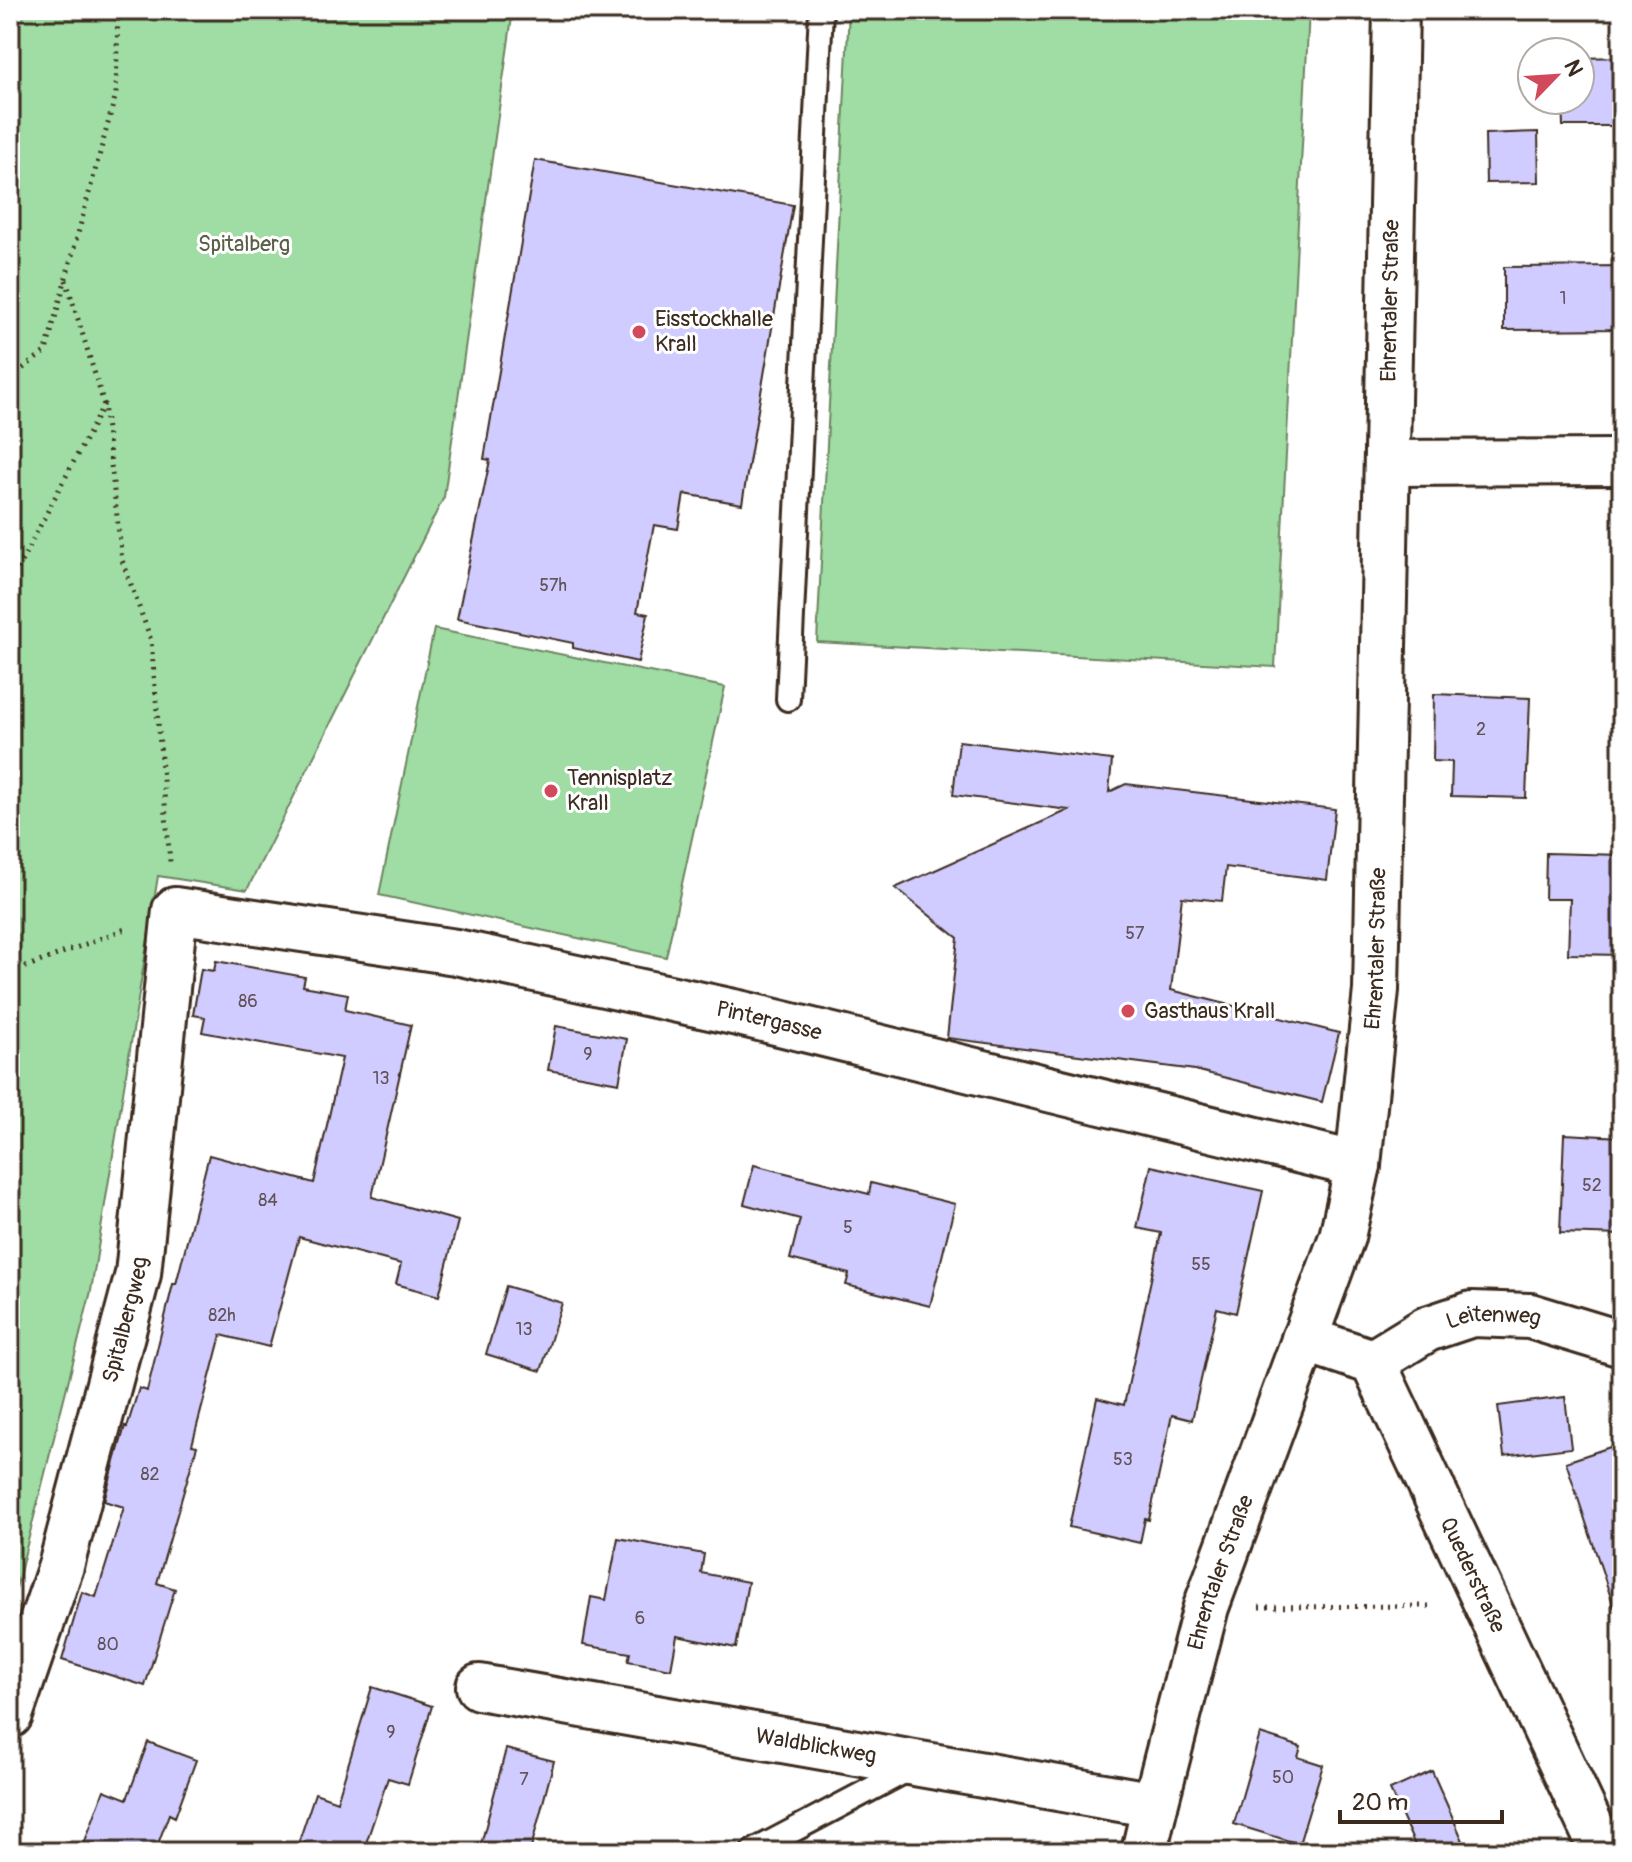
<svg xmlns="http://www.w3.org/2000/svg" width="1632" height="1862" viewBox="0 0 1632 1862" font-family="Pangolin,sans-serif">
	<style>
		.green { fill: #9fdda4; stroke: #6d8461; stroke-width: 2 }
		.building { fill: #d0ccff; stroke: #3b2a1e; stroke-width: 2 }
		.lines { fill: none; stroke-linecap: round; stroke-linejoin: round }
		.service-casing { stroke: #3b2a1e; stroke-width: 28 }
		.minor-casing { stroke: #3b2a1e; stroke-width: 50 }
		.path { stroke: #3b2a1e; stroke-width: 5; stroke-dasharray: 2 6; stroke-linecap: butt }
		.service { stroke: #fff; stroke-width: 22 }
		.minor { stroke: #fff; stroke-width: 44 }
		.poi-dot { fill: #d1495b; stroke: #fff; stroke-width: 3 }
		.labels { text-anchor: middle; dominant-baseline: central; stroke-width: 6; stroke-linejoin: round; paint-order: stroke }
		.number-label { font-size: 18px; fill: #605256 }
		.park-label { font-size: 22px; fill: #596046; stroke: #fff }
		.street-label { font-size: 22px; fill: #3b2a1e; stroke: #fff }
		.poi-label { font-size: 22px; fill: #3b2a1e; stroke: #fff; text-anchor: start }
	</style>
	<rect width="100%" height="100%" fill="#fff"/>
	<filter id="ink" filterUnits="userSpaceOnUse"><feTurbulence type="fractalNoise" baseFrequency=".0125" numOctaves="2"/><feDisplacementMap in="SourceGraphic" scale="16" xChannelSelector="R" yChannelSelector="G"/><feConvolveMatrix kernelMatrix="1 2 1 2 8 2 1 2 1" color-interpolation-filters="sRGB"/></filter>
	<g filter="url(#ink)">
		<path class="green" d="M 10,10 L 513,10 L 444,497 L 247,890 L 158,876 L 91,1291 L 10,1612 Z
			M 849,10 L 1309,10 L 1275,667 L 817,642 Z
			M 434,629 L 725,687 L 666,957 L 379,895 Z"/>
		<path class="building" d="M 1622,57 L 1622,126 L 1563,126 L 1562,100 L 1580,100 L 1580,58 Z
			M 1538,132 L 1539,182 L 1486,183 L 1485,134 Z
			M 535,160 L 793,205 L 742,504 L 684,494 L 678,529 L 654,525 L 637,612 L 648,614 L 638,662 L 573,648 L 573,643 L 457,619 L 490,460 L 484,459 Z
			M 1622,266 L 1622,329 L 1504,330 L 1504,267 Z
			M 1434,694 L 1530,698 L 1526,798 L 1451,796 L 1452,762 L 1433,761 Z
			M 959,741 L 1112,760 L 1109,792 L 1126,784 L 1335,809 L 1327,880 L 1226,867 L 1222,901 L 1182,897 L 1171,990 L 1339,1033 L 1322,1102 L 1195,1070 L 947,1038 L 958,938 L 895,888 L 1069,810 L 953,795 Z
			M 1546,853 L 1622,855 L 1622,955 L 1568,954 L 1570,899 L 1545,899 Z
			M 216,961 L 305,977 L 303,986 L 348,994 L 345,1010 L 411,1025 L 372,1197 L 458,1221 L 439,1296 L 396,1284 L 401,1264 L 299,1237 L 269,1347 L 221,1335 L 192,1445 L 197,1446 L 157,1583 L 175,1589 L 145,1686 L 62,1660 L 82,1592 L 96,1597 L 124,1507 L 104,1501 L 125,1426 L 127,1427 L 139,1388 L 147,1391 L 173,1284 L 176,1284 L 209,1155 L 314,1183 L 342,1058 L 202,1032 L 205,1017 L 193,1015 L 201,969 L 214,971 Z
			M 556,1026 L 627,1039 L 619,1083 L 548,1070 Z
			M 1564,1134 L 1622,1137 L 1622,1235 L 1560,1233 Z
			M 754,1165 L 869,1194 L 871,1183 L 955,1204 L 930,1306 L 846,1285 L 849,1274 L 790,1259 L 800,1219 L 744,1204 Z
			M 1151,1166 L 1263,1191 L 1236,1313 L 1217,1308 L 1192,1420 L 1172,1415 L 1149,1520 L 1145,1519 L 1140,1543 L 1069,1527 L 1097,1398 L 1124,1405 L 1161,1233 L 1137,1228 Z
			M 506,1286 L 562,1303 L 541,1371 L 486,1354 Z
			M 1565,1397 L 1571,1448 L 1504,1456 L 1498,1406 Z
			M 1622,1443 L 1622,1606 L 1614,1607 L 1566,1462 Z
			M 618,1538 L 704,1554 L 701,1573 L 748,1582 L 736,1648 L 677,1636 L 671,1669 L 628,1661 L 630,1653 L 583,1645 L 591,1597 L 606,1600 Z
			M 372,1687 L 432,1706 L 408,1784 L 388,1778 L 363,1852 L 332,1852 L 299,1841 L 315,1793 L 337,1801 Z
			M 1260,1734 L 1301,1747 L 1298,1757 L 1323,1765 L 1299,1844 L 1234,1824 Z
			M 148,1742 L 196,1760 L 175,1817 L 169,1814 L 155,1852 L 81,1852 L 104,1790 L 127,1799 Z
			M 506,1749 L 554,1761 L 530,1852 L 479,1852 Z
			M 1432,1771 L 1468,1852 L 1418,1852 L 1390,1790 Z"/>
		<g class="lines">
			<defs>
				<path id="service" d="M 788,699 L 821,10
					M 752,1852 L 913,1767"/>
				<g id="minor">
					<path d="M 1387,463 L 1622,462"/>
					<path id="s1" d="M 1304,1339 L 1373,1362 L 1603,1852"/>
					<path id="s2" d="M 1373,1362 L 1427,1329 L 1472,1314 L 1530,1316 L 1622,1344"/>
					<path id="s3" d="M 479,1687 L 1155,1805"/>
					<path id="s4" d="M 10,1715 L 61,1566 L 138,1274 L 175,910 L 456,952 L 743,1014 L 1358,1165"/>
					<path id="s5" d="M 1144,1852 L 1155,1805 L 1206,1607 L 1342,1237 L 1358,1165 L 1376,990 L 1396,10"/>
				</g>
			</defs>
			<use href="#service" class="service-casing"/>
			<use href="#minor" class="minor-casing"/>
			<path class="path" d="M 66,280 L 104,404 L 122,560 L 151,640 L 170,862
				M 10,378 L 46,351 L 116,94 L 118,10
				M 10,583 L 104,404
				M 10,973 L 125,929
				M 1259,1607 L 1433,1606"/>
			<use href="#service" class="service"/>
			<use href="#minor" class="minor"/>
		</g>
	</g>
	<g class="poi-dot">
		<circle cx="639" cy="332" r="8"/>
		<circle cx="551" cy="791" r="8"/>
		<circle cx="1128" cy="1011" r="8"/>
	</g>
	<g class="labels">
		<g class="number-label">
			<text x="1563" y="298">1</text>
			<text x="553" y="585">57h</text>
			<text x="1481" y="729">2</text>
			<text x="1135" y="933">57</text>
			<text x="248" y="1001">86</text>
			<text x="588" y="1054">9</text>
			<text x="381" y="1078">13</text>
			<text x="1592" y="1185">52</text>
			<text x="268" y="1200">84</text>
			<text x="848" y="1227">5</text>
			<text x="1201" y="1264">55</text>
			<text x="222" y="1315">82h</text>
			<text x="524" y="1329">13</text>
			<text x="1123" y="1459">53</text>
			<text x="150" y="1474">82</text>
			<text x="640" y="1618">6</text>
			<text x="108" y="1644">80</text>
			<text x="391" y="1732">9</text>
			<text x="1283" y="1777">50</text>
			<text x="524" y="1779">7</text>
		</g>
		<g class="park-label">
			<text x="244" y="244">Spitalberg</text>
		</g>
		<g class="street-label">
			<text stroke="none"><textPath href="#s5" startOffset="1586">Ehrentaler Straße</textPath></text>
			<text stroke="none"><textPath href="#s5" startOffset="938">Ehrentaler Straße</textPath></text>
			<text stroke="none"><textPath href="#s4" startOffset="1430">Pintergasse</textPath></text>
			<text stroke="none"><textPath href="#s4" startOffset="412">Spitalbergweg</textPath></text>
			<text stroke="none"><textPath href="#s2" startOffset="132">Leitenweg</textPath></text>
			<text stroke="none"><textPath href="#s5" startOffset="290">Ehrentaler Straße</textPath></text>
			<text stroke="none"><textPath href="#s1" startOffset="308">Quederstraße</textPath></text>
			<text stroke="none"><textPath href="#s3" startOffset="342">Waldblickweg</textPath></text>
		</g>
		<g class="poi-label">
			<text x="655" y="319">Eisstockhalle<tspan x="655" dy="25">Krall</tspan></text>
			<text x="567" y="778">Tennisplatz<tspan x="567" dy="25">Krall</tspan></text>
			<text x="1144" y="1011">Gasthaus Krall</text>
		</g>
	</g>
	<rect width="1632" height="1862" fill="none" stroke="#fff" stroke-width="40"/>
	<rect x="20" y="20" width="1592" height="1822" fill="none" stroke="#3b2a1e" stroke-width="3" filter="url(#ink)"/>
	<g transform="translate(1556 76) rotate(65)"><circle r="38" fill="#ffffff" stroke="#b1aaa5" stroke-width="2"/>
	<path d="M0-6L14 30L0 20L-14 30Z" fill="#d1495b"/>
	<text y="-12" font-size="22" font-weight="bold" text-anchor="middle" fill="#3b2a1e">N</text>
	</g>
	<path d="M1340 1810v12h162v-12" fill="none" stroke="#3b2a1e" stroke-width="4"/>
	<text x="1352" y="1810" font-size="24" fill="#3b2a1e" stroke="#ffffff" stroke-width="6" paint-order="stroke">20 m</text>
</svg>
